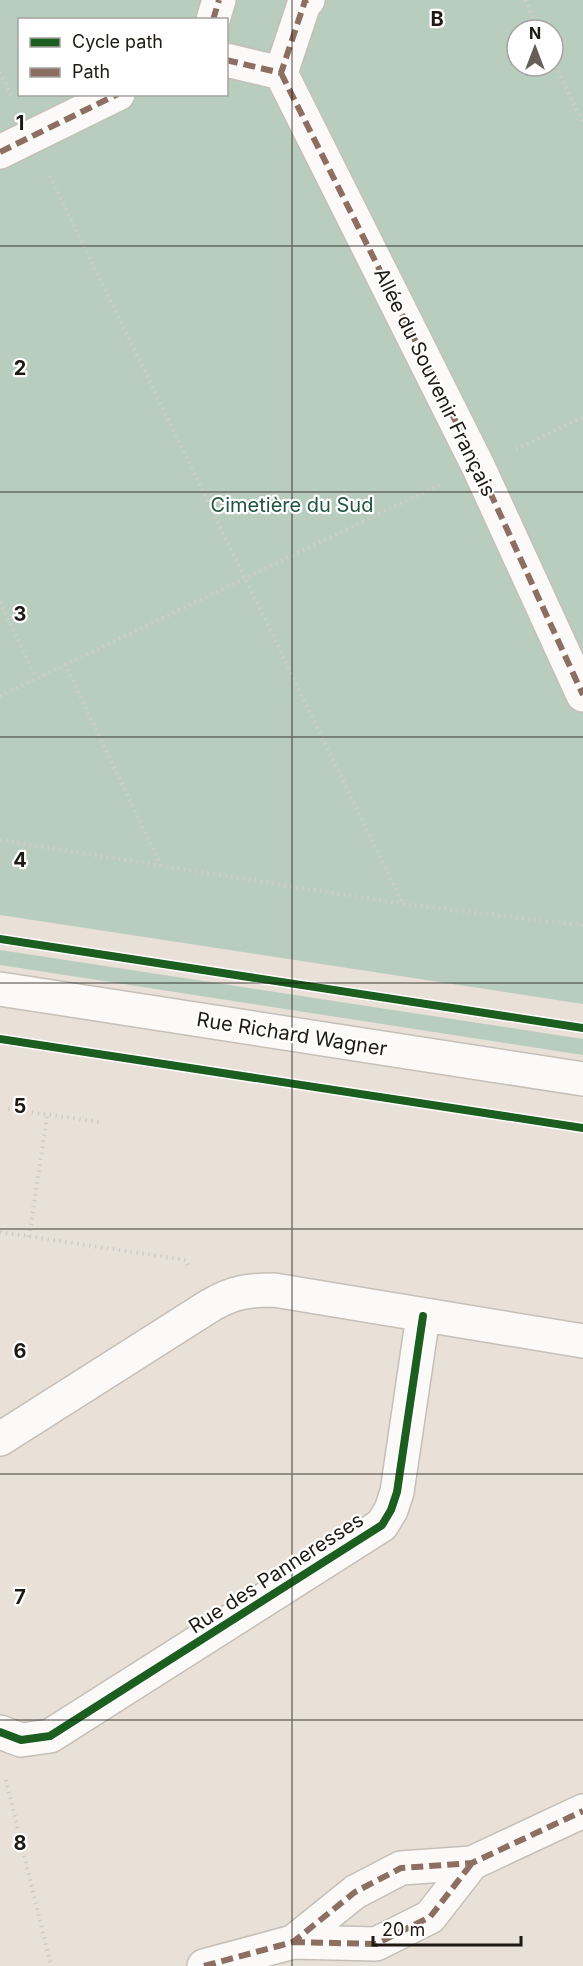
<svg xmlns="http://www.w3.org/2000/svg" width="583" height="1966" viewBox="0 0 583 1966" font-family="Inter,sans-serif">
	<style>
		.green { fill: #b9cdbe; fill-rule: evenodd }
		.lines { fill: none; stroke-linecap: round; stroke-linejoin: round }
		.street-casing { stroke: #c5bfb8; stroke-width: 36 }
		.secondary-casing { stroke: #c5bfb8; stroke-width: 36 }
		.path { stroke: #cfccca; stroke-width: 4; stroke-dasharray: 1.5 4.5; stroke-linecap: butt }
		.street { stroke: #fcfaf9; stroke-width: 33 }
		.secondary { stroke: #fcfaf9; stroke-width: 33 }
		.quiet { stroke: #8d6e63; stroke-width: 6; stroke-dasharray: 12 6; stroke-linecap: butt }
		.cycleway-casing { stroke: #fff; stroke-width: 11 }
		.cycleway { stroke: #1b5e20; stroke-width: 8 }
		.grid { fill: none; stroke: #1f1914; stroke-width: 1.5; stroke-opacity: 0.55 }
		.labels { text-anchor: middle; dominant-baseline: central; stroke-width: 4.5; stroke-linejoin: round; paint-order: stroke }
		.street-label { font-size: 20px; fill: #1f1914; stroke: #fff }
		.park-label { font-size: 20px; fill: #20563f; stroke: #fff }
		.grid-label { font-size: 20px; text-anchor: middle; font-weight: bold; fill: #1f1914; stroke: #fff; stroke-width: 4.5; stroke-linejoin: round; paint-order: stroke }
	</style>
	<rect width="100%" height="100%" fill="#e9e0d8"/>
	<path class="green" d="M 0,0 L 583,0 L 583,1004 L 0,915 ZM 20,20 L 226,20 L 226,94 L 20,94 ZM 517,30 L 553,30 L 553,66 L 517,66 Z
		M 0,950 L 583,1039 L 583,1055 L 0,965 Z"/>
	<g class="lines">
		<defs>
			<path id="street" d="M 213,20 L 219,0
				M 226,60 L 281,73 L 305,1 L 308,0
				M 281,73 L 478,466 L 583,695
				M 0,152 L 118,94
				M 0,1439 L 211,1305 C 234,1292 248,1290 274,1290 L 583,1341
				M 0,1732 L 21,1740 L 50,1736 L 382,1525 L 391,1510 L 397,1492 L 423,1316
				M 293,1942 L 376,1944 L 430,1917 L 472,1863
				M 204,1966 L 293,1942 L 355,1892 L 401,1868 L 472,1863 L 583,1811"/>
			<path id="secondary" d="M 0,989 L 583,1079"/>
		</defs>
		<use href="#street" class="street-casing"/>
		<use href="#secondary" class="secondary-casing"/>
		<path class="path" d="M 525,0 L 539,30
			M 553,60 L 583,123
			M 0,72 L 13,99
			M 50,176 L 403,904
			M 516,449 L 583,417
			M 0,602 L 36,678
			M 65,664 L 161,866
			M 0,696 L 439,485
			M 0,840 L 403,904 L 583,925
			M 8,1109 L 101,1122
			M 0,1232 L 186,1260 L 190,1269
			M 29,1237 L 47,1116
			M 6,1780 L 51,1966"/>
		<use href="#street" class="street"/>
		<use href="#secondary" class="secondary"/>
		<path class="quiet" d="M 213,20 L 219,0
			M 226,60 L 281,73 L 305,1 L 308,0
			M 281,73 L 478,466 L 583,695
			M 0,152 L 118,94
			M 293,1942 L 376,1944 L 430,1917 L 472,1863
			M 204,1966 L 293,1942 L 355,1892 L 401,1868 L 472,1863 L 583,1811"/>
		<defs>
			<path id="cycleway" d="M 0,939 L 583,1028
				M 0,1039 L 583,1128
				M 0,1732 L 21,1740 L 50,1736 L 382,1525 L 391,1510 L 397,1492 L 423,1316"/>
		</defs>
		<use href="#cycleway" class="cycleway-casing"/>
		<use href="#cycleway" class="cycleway"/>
	</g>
	<path class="grid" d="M 292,0 L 292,1966M 0,246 L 583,246M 0,492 L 583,492M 0,737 L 583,737M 0,983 L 583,983M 0,1229 L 583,1229M 0,1474 L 583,1474M 0,1720 L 583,1720"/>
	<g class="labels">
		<g class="street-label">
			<text transform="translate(435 382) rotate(64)">Allée du Souvenir Français</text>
			<text transform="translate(292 1034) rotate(9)">Rue Richard Wagner</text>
			<text transform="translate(276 1573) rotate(-33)">Rue des Panneresses</text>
		</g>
		<g class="park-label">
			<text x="292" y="505">Cimetière du Sud</text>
		</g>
	</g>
	<g class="grid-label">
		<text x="437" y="26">B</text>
		<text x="20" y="130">1</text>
		<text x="20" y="375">2</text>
		<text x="20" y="621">3</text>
		<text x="20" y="867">4</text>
		<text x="20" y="1113">5</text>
		<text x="20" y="1358">6</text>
		<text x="20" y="1604">7</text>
		<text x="20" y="1850">8</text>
	</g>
	<rect x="18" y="18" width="210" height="78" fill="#ffffff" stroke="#a5a3a1" stroke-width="1.5"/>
	<rect x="30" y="38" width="30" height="9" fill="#1b5e20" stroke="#a5a3a1" stroke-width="1.5"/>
	<text x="72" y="48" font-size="18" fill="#1f1914">Cycle path</text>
	<rect x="30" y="68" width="30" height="9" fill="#8d6e63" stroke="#a5a3a1" stroke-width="1.5"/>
	<text x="72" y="78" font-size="18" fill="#1f1914">Path</text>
	<g transform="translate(535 48)"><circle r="28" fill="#ffffff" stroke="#a5a3a1" stroke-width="1.5"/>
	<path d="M0-4.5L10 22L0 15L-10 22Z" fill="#665f59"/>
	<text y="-9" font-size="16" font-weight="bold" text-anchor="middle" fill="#1f1914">N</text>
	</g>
	<path d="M373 1936v9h148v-9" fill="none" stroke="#1f1914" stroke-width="3"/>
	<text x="382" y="1936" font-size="18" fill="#1f1914" stroke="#ffffff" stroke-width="4.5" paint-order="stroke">20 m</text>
</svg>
